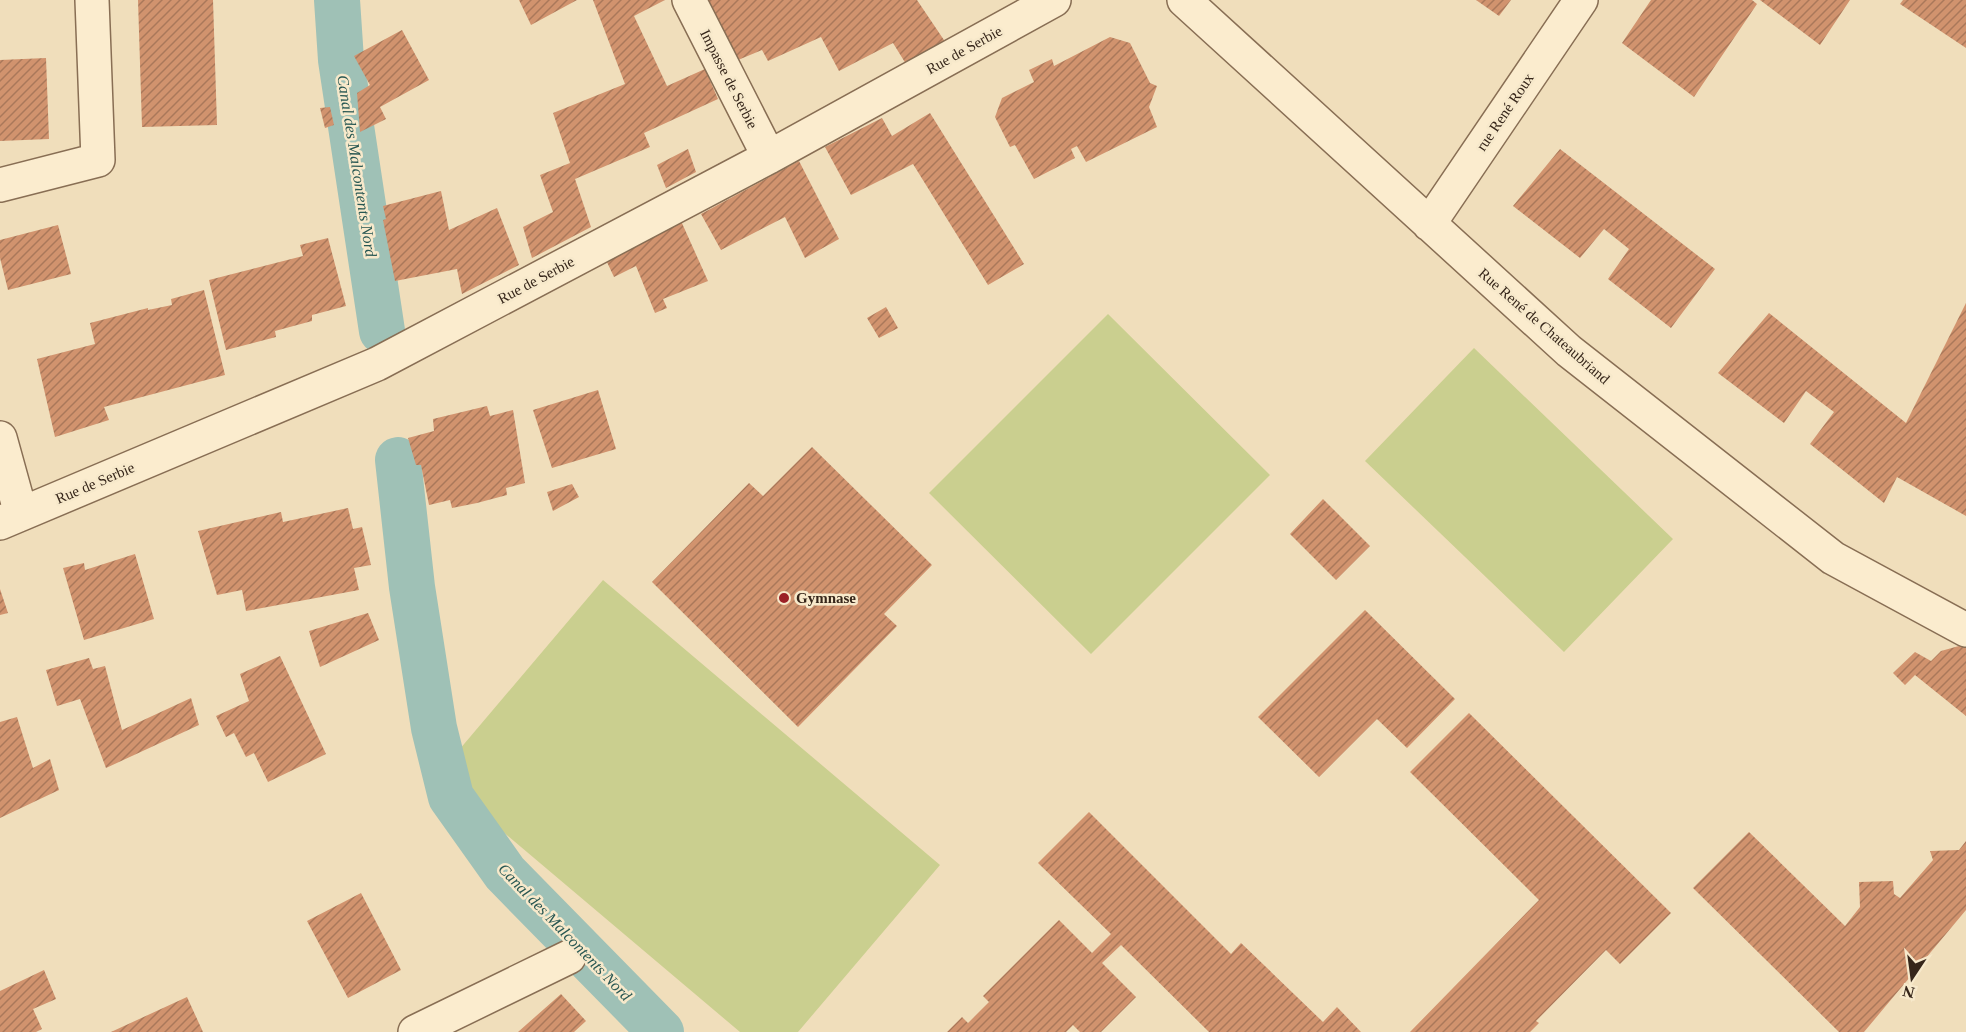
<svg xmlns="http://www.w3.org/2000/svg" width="1966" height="1032" viewBox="0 0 1966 1032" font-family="Georgia,serif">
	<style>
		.garden { fill: #cacf8f }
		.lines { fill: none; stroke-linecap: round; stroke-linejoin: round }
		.canal { stroke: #9fc1b6; stroke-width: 46 }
		.building { fill: url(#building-hatch) }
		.minor-casing { stroke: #886e54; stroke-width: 36 }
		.minor { stroke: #fbecce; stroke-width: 33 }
		.poi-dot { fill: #9b2026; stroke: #f7e9cb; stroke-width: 2 }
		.labels { text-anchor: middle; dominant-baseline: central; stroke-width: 5; stroke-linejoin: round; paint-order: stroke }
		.street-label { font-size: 15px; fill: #36261a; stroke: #f7e9cb }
		.poi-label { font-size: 15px; font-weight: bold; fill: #36261a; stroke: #f7e9cb; text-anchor: start }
		.water-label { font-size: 16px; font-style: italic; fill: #285752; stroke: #f7e9cb }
	</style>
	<defs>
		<pattern id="building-hatch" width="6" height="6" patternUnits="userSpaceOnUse" patternTransform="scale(1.5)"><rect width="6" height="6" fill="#d1936e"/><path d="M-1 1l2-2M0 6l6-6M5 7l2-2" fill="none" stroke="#aa785a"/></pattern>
	</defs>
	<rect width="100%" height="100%" fill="#f0debb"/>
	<path class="garden" d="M 1108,314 L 1270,475 L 1091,654 L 929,493 Z
		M 1474,348 L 1673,539 L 1564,652 L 1365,461 Z
		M 603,580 L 940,865 L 798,1032 L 740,1032 L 437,776 Z"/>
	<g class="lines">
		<path class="canal" d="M 337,0 L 341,60 L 382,331
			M 398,460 L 412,587 L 434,728 L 451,797 L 505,873 L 661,1032"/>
	</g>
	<path class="building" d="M 138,0 L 213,0 L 217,125 L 142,127 Z
		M 519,0 L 577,0 L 531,25 Z
		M 593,0 L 665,0 L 634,16 L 667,86 L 705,69 L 718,99 L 644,133 L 650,147 L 575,179 L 591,227 L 532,258 L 523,227 L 553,212 L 540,175 L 570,163 L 553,113 L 625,84 Z
		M 708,0 L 917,0 L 946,43 L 906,64 L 893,43 L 839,71 L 821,37 L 768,61 L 762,50 L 738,60 Z
		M 1476,0 L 1511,0 L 1499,16 Z
		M 1651,0 L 1752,0 L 1757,4 L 1694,97 L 1622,43 Z
		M 1760,0 L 1850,0 L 1820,45 Z
		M 1903,0 L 1966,0 L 1966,48 L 1900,4 Z
		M 402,30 L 429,80 L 380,107 L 386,119 L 360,132 L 357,93 L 370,85 L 354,56 Z
		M 1110,37 L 1130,43 L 1150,83 L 1157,86 L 1149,107 L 1157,127 L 1086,162 L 1077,146 L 1071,149 L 1075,158 L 1034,179 L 1015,145 L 1010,147 L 995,117 L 1002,98 L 1034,82 L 1029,70 L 1052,59 L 1054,66 Z
		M 46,58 L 49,139 L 0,141 L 0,60 Z
		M 330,107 L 334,125 L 325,128 L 320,108 Z
		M 930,113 L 1024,264 L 988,285 L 913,164 L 851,195 L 825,147 L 882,118 L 892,136 Z
		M 688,149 L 696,172 L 666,188 L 657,165 Z
		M 1560,149 L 1715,269 L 1671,328 L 1608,279 L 1629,249 L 1604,229 L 1580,258 L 1513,206 Z
		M 799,161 L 839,239 L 805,258 L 785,217 L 721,250 L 701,214 Z
		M 441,191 L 449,230 L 497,208 L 519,265 L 462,294 L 457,269 L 395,281 L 383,220 L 386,219 L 383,206 Z
		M 681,221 L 708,281 L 663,299 L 667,308 L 655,313 L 636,266 L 614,277 L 606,260 Z
		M 58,225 L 71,274 L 8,290 L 0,258 L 0,240 Z
		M 328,238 L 346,306 L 312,315 L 312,321 L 275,331 L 276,337 L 226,350 L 209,280 L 303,256 L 300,245 Z
		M 204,290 L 225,375 L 104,407 L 109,420 L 55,437 L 37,359 L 95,344 L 90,323 L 148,308 L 148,310 L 172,305 L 171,299 Z
		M 1966,303 L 1966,516 L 1897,477 L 1884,503 L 1810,444 L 1834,412 L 1806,391 L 1784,423 L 1718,373 L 1769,313 L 1906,423 Z
		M 886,307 L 898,328 L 879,338 L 867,318 Z
		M 598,390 L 616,449 L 552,468 L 533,410 Z
		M 487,406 L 490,416 L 513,410 L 525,483 L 506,488 L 507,495 L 477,503 L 452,508 L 450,500 L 429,505 L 421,465 L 416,465 L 408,438 L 434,431 L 433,419 Z
		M 812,447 L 932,565 L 884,614 L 897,626 L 798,727 L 652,582 L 749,483 L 763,496 Z
		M 572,484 L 579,497 L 553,511 L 547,492 Z
		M 1323,499 L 1370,546 L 1336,580 L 1290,534 Z
		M 348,508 L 353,529 L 362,527 L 371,565 L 354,568 L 359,590 L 246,611 L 242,590 L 217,595 L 198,531 L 281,512 L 283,522 Z
		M 135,554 L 154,619 L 84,640 L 63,568 L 84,563 L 85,570 Z
		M 0,589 L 8,613 L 0,615 Z
		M 1365,610 L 1455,699 L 1407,748 L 1377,719 L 1319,777 L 1258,717 Z
		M 368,613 L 379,640 L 320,667 L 309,631 Z
		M 1966,644 L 1966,716 L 1915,675 L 1905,685 L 1893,673 L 1915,652 L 1931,661 L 1941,651 Z
		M 280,656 L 326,754 L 268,782 L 254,753 L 246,757 L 234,733 L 226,737 L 216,716 L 249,701 L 240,674 Z
		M 89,658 L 93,669 L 105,666 L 122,730 L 191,698 L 199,725 L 106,768 L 80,699 L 57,706 L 46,670 Z
		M 1469,713 L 1671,913 L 1620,964 L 1606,950 L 1536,1021 L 1539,1023 L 1530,1032 L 1410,1032 L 1539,900 L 1410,772 Z
		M 17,717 L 33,768 L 50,759 L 59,790 L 0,818 L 0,722 Z
		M 1089,812 L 1231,954 L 1241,943 L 1323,1022 L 1337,1007 L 1361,1032 L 1209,1032 L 1121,945 L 1102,963 L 1136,997 L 1101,1032 L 1080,1032 L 1073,1025 L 1066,1032 L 947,1032 L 962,1017 L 968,1023 L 989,1002 L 983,996 L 1059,920 L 1092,953 L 1111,934 L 1038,863 Z
		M 1749,832 L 1845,926 L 1860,907 L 1859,882 L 1893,881 L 1894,894 L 1900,898 L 1933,860 L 1930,851 L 1959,850 L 1966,841 L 1966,910 L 1864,1032 L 1839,1032 L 1693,888 Z
		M 361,893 L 401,970 L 348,998 L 307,921 Z
		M 44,970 L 56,999 L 33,1009 L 42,1029 L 36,1032 L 0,1032 L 0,991 Z
		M 561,994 L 586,1021 L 574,1032 L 518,1032 Z
		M 187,997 L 203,1032 L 111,1032 Z"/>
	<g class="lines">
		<defs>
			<path id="minor" d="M 689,0 L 769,157
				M 1184,0 L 1569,351 L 1833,558 L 1966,630
				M 0,185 L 98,160 L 92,0
				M 1429,224 L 1581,0
				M 0,438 L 21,514
				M 0,523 L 377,364 L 769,157 L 1054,0
				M 415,1032 L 569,957"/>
		</defs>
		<use href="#minor" class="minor-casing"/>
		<use href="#minor" class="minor"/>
	</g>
	<circle class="poi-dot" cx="784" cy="598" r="6"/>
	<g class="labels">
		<g class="street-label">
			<text transform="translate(964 50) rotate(-29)">Rue de Serbie</text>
			<text transform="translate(729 79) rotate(63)">Impasse de Serbie</text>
			<text transform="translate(1505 112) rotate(-56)">rue René Roux</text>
			<text transform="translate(536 280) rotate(-28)">Rue de Serbie</text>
			<text transform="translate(1544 326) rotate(41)">Rue René de Chateaubriand</text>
			<text transform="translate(95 483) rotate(-23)">Rue de Serbie</text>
		</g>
		<g class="poi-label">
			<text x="796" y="598">Gymnase</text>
		</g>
		<g class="water-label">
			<text transform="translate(357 166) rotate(81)">Canal des Malcontents Nord</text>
			<text transform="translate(565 932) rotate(46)">Canal des Malcontents Nord</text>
		</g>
	</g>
	<g transform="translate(1912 978) rotate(193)" stroke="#f7e9cb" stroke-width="4.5" paint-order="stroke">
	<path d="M0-4.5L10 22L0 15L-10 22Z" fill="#36261a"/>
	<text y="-9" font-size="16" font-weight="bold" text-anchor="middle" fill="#36261a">N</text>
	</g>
</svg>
